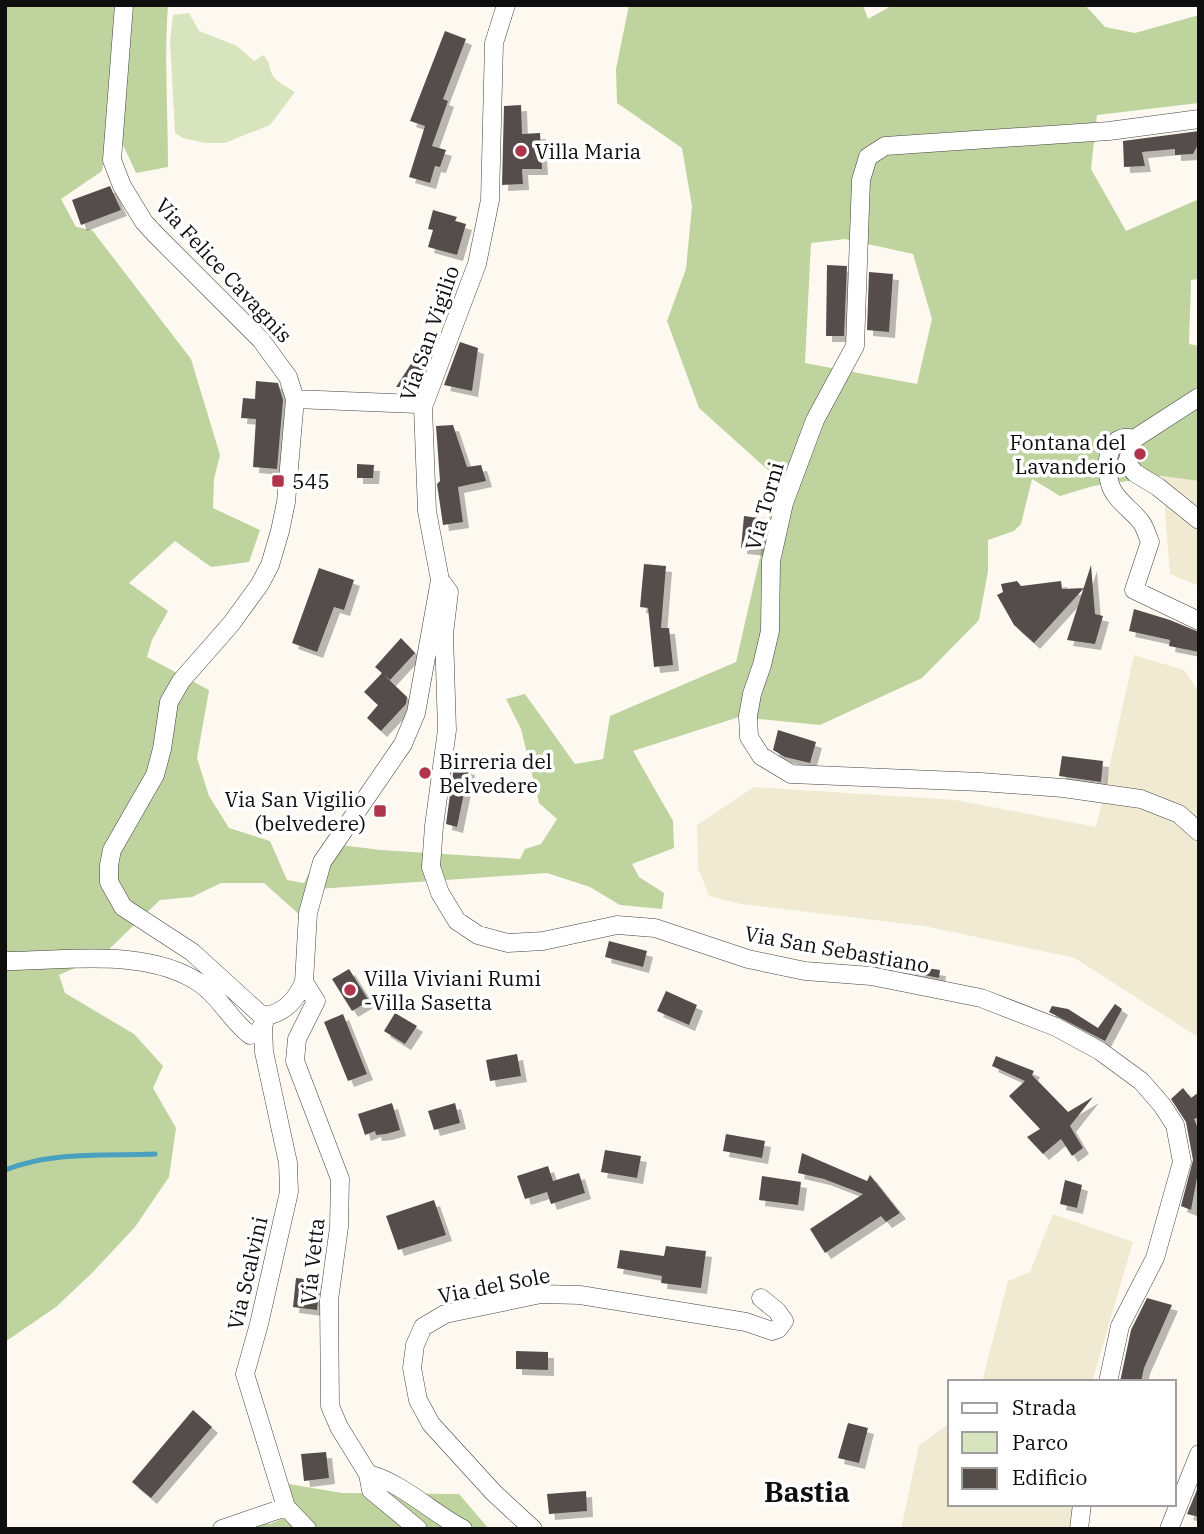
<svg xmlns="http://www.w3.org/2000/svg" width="1204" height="1534" viewBox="0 0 1204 1534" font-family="'IBM Plex Serif',serif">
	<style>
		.farmland { fill: #f1ead2 }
		.green { fill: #d7e4bd }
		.forest { fill: #bed39e; fill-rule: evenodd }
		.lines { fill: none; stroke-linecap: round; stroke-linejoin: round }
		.stream { stroke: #49a0bf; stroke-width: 5 }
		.building { fill: #554e4b; filter: url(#shadow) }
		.minor-casing { stroke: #414141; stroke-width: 19 }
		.minor { stroke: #fff; stroke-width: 18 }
		.poi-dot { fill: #af354c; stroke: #fff; stroke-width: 2.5 }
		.labels { text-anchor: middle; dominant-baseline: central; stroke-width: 7; stroke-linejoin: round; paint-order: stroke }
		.poi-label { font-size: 21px; fill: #0e0e0e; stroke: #fff; text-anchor: start }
		.street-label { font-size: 21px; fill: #0e0e0e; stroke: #fff }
		.district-label { font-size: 28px; font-weight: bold; fill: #0e0e0e; stroke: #fff }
	</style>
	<defs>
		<filter id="shadow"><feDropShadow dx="6" dy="6" stdDeviation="0" flood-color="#0004"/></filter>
	</defs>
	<rect width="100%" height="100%" fill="#fdf9f0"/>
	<path class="farmland" d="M 1162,476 L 1199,481 L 1199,586 L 1170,574 Z
		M 1134,655 L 1184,670 L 1199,692 L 1199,1038 L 1075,958 L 924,926 L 741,904 L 709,896 L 698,868 L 697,825 L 754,787 L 956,800 L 1096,827 Z
		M 1053,1214 L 1133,1242 L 1092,1382 L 982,1382 L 1008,1281 L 1030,1272 Z
		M 950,1423 L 950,1504 L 1075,1504 L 1073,1529 L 901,1529 L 919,1445 Z"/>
	<path class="green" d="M 189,13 L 199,31 L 237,46 L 254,61 L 263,55 C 270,62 268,63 271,72 C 274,81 287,87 295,92 L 270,125 L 225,143 L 205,143 L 183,138 L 175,133 L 170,41 L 173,15 Z"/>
	<path class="forest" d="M 5,5 L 168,5 C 164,59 168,113 168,167 L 136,173 L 112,121 L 102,171 L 61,199 L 76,227 L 92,230 L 191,359 L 220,455 L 214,479 L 213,508 L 260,530 L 249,562 L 211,567 L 175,541 L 129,583 L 168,611 L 152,640 L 147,657 L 209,690 L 197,758 L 209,796 L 229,828 L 270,841 L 287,880 L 304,883 L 323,843 L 381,850 L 520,859 L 525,849 L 541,844 L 557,819 L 539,803 L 521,729 L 506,699 L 525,694 L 575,764 L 603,759 L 610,716 L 736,662 L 778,479 L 699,408 L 667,321 L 686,269 L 692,206 L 682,148 L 617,103 L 616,69 L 629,5 L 863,5 L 868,19 L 893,5 L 1085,5 L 1105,27 L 1135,33 L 1199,15 L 1199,103 L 1097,115 L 1091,169 L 1126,231 L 1199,199 L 1199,279 L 1191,280 L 1189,344 L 1199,346 L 1199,481 L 1162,476 L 1093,486 L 1060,496 L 1032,479 L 1021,524 L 1014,531 L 988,540 L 988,571 L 979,620 L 922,678 L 820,725 L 739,717 L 633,751 L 673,821 L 674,848 L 632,864 L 639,877 L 664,893 L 662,909 L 620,905 L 590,887 L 547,873 L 317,889 L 311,925 L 264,883 L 221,883 L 192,897 L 160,900 L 102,956 L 59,975 L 65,993 L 134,1034 L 163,1066 L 153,1088 L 176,1128 L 169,1177 L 135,1227 L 93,1272 L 56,1307 L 5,1342 ZM 845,239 L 913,254 L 932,319 L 917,384 L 805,363 L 811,243 Z
		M 277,1482 L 342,1493 L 459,1494 L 489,1529 L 220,1529 L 256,1519 L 270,1524 L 286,1517 Z"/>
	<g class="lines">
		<path class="stream" d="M 5,1170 C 52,1151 106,1156 155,1154"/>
	</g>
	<path class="building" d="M 445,31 L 466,39 L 443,99 L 448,101 L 432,146 L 446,150 L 440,167 L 435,166 L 430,183 L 409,177 L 425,126 L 410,121 Z
		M 521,105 L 522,134 L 540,133 L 542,169 L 522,169 L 523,184 L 502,185 L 504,106 Z
		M 1199,131 L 1199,143 L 1193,154 L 1175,155 L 1175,149 L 1142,152 L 1145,166 L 1124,167 L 1123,141 Z
		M 110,186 L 121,210 L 81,225 L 72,200 Z
		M 433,210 L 457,217 L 455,221 L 466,224 L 457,255 L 428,247 L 433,230 L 428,229 Z
		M 827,265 L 847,266 L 844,336 L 826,336 Z
		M 869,272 L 893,274 L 889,332 L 867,330 Z
		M 460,342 L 478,348 L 472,391 L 444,385 Z
		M 435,344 L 418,387 L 396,387 L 420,350 Z
		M 256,381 L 278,383 L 283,400 L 277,469 L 253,467 L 256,419 L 241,418 L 243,398 L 255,399 Z
		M 453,425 L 467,467 L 481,465 L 486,481 L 458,487 L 463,522 L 443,525 L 437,484 L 440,481 L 436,426 Z
		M 357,464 L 374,465 L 373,478 L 357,478 Z
		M 744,516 L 765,519 L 762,550 L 741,548 Z
		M 644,564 L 666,566 L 661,628 L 669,628 L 673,665 L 654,667 L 648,608 L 640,607 Z
		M 1091,565 L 1095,614 L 1103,616 L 1095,644 L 1067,640 Z
		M 319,568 L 354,580 L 344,610 L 334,607 L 317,652 L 292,643 Z
		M 1017,581 L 1021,586 L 1061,581 L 1062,589 L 1084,588 L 1034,643 L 1014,625 L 997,595 L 1003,592 L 1001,584 Z
		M 1134,609 L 1170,620 L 1199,632 L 1199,652 L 1169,646 L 1170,640 L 1129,631 Z
		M 401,638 L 415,653 L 390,680 L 375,667 Z
		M 382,673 L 407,697 L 406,704 L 381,731 L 367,718 L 378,705 L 364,692 Z
		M 778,730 L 816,742 L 810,763 L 785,757 L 773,750 Z
		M 1062,756 L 1103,761 L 1101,782 L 1059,776 Z
		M 454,766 L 469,769 L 457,827 L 446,824 Z
		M 609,941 L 647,951 L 643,967 L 605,957 Z
		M 869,960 L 940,970 L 939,978 L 869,964 Z
		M 349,969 L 369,1001 L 352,1011 L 332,979 Z
		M 666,991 L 697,1005 L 689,1025 L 657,1011 Z
		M 1115,1004 L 1122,1009 L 1105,1041 L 1049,1012 L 1052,1006 L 1068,1009 L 1098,1028 Z
		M 395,1013 L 417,1026 L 405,1044 L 384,1031 Z
		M 343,1014 L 367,1074 L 348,1081 L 324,1022 Z
		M 517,1054 L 521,1076 L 490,1081 L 486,1060 Z
		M 996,1056 L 1034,1071 L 1032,1075 L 1068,1112 L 1093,1097 L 1070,1126 L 1083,1148 L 1072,1156 L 1061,1139 L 1043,1154 L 1027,1137 L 1040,1129 L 1009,1096 L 1025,1081 L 992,1066 Z
		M 1183,1088 L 1191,1098 L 1199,1092 L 1199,1117 L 1194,1119 L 1199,1131 L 1199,1167 L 1191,1210 L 1181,1206 L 1193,1160 L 1186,1122 L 1171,1099 Z
		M 392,1103 L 400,1130 L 386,1134 L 376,1135 L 375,1131 L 365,1135 L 358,1114 Z
		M 455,1103 L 460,1123 L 434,1130 L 428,1111 Z
		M 726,1134 L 765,1141 L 762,1158 L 723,1151 Z
		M 605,1150 L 641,1156 L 637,1178 L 601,1172 Z
		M 802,1153 L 867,1181 L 870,1175 L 900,1213 L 886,1222 L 881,1216 L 825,1253 L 810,1229 L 863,1194 L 824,1179 L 798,1173 Z
		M 548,1166 L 553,1181 L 579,1173 L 585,1193 L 551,1204 L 547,1192 L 525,1199 L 517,1176 Z
		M 762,1176 L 801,1182 L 798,1205 L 759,1200 Z
		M 1065,1180 L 1082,1185 L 1077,1208 L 1060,1204 Z
		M 434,1200 L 446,1235 L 398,1250 L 386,1216 Z
		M 666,1246 L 706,1251 L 701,1288 L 661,1283 L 662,1276 L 617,1268 L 620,1250 L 664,1256 Z
		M 296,1278 L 320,1281 L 317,1310 L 293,1307 Z
		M 1147,1298 L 1172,1305 L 1144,1368 L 1141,1382 L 1120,1382 L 1131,1330 Z
		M 516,1351 L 548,1352 L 548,1370 L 516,1369 Z
		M 193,1410 L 212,1427 L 151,1498 L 132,1482 Z
		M 848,1423 L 868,1428 L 859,1463 L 838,1458 Z
		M 326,1452 L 329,1478 L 304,1481 L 301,1454 Z
		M 1199,1485 L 1199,1517 L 1187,1514 Z
		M 586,1491 L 587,1511 L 549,1514 L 547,1494 Z"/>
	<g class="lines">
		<defs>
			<path id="minor" d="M 124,5 L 112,160 L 122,186 L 144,222 L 156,235 L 261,340 L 288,377 L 295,399 L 286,502 L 280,531 L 270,565 L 260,584 L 231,624 L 181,681 L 169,702 L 162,749 L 155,775 L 112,850 L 109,865 L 109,882 L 123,907 L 192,952 L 259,1013 L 267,1016
				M 1199,119 L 1109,131 L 885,146 L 868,157 L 861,180 L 855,346 L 815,420 L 784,503 L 771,561 L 770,631 L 762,665 L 752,694 L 748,716 L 749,737 L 761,756 L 791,774 L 981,782 L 1063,788 L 1141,799 L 1179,814 L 1199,832
				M 1199,397 L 1134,439 L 1127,463 L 1135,473 L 1158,487 L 1199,520
				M 295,399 L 417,404 L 423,407
				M 1134,439 C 1108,431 1104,465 1110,484 C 1114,499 1132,510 1141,522 C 1145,527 1147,535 1150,542 L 1134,590 L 1199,621
				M 440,580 L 449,592 L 444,634 L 447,730 L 434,826 L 431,867 L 440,893 L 457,921 L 478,935 L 508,943 L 543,941 L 617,925 L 655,928 L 748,959 L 805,971 L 871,976 L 981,998 L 1056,1027 L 1100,1051 L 1141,1081 L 1162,1105 L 1175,1125 L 1182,1162 L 1155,1258 L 1120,1326 L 1108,1382
				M 5,961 C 66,961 148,947 201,984 C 220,997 231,1021 250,1035 L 256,1034 L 263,1025
				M 304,982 L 316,1001 L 297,1039 L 295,1061 L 340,1179 L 339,1227 L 329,1300 L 330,1406 L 339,1427 L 368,1474 L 371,1490 L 418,1529
				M 267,1016 C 286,1011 296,1000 304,982 L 308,913 L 322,862 L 403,744 L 416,713 L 440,580 L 427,511 L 423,407 L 477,264 L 490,200 L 494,43 L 506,5
				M 267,1016 L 263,1025 L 264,1052 L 288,1163 L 289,1192 L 259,1324 L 245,1374 L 286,1507 L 307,1529
				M 368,1474 C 399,1481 433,1513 463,1529
				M 222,1529 L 286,1507
				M 533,1529 L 494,1493 L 431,1424 L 418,1400 L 412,1368 L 415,1345 L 423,1327 L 445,1314 L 541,1294 L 580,1295 L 746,1322 L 772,1331 L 778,1329 L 784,1321 L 777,1311 L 761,1298
				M 1079,1529 L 1082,1504
				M 1169,1529 L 1199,1454"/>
		</defs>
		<use href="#minor" class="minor-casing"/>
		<use href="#minor" class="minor"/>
	</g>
	<g class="poi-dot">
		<circle cx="521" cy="151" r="7"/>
		<circle cx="1140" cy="454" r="7"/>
		<rect x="271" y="474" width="14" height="14" rx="3.5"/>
		<circle cx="425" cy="773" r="7"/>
		<rect x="373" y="804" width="14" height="14" rx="3.5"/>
		<circle cx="350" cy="990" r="7"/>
	</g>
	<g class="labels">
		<g class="poi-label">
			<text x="535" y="151">Villa Maria</text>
			<text x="1126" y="442" text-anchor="end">Fontana del<tspan x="1126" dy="24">Lavanderio</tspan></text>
			<text x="292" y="481">545</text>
			<text x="439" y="761">Birreria del<tspan x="439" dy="24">Belvedere</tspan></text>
			<text x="366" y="799" text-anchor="end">Via San Vigilio<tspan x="366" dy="24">(belvedere)</tspan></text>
			<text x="364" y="978">Villa Viviani Rumi<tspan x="364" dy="24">-Villa Sasetta</tspan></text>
		</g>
		<g class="street-label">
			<text transform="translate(224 270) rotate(47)">Via Felice Cavagnis</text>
			<text transform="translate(429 333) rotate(-71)">Via San Vigilio</text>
			<text transform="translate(764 506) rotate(-74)">Via Torni</text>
			<text transform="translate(837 949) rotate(10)">Via San Sebastiano</text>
			<text transform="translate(312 1261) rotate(-84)">Via Vetta</text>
			<text transform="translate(247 1273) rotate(-77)">Via Scalvini</text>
			<text transform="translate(494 1285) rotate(-11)">Via del Sole</text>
		</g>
		<g class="district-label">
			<text x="807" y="1491">Bastia</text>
		</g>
	</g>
	<rect width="1204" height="1534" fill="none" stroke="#0e0e0e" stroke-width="14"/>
	<rect x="948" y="1380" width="228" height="126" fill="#ffffff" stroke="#9f9f9f" stroke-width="2"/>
	<rect x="962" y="1403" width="35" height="10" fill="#ffffff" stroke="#9f9f9f" stroke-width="2"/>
	<text x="1012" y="1415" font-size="21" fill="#0e0e0e">Strada</text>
	<rect x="962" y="1432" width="35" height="21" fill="#d7e4bd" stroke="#9f9f9f" stroke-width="2"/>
	<text x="1012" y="1450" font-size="21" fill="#0e0e0e">Parco</text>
	<rect x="962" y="1468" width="35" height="21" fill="#554e4b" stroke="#9f9f9f" stroke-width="2"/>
	<text x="1012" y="1485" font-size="21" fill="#0e0e0e">Edificio</text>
</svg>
